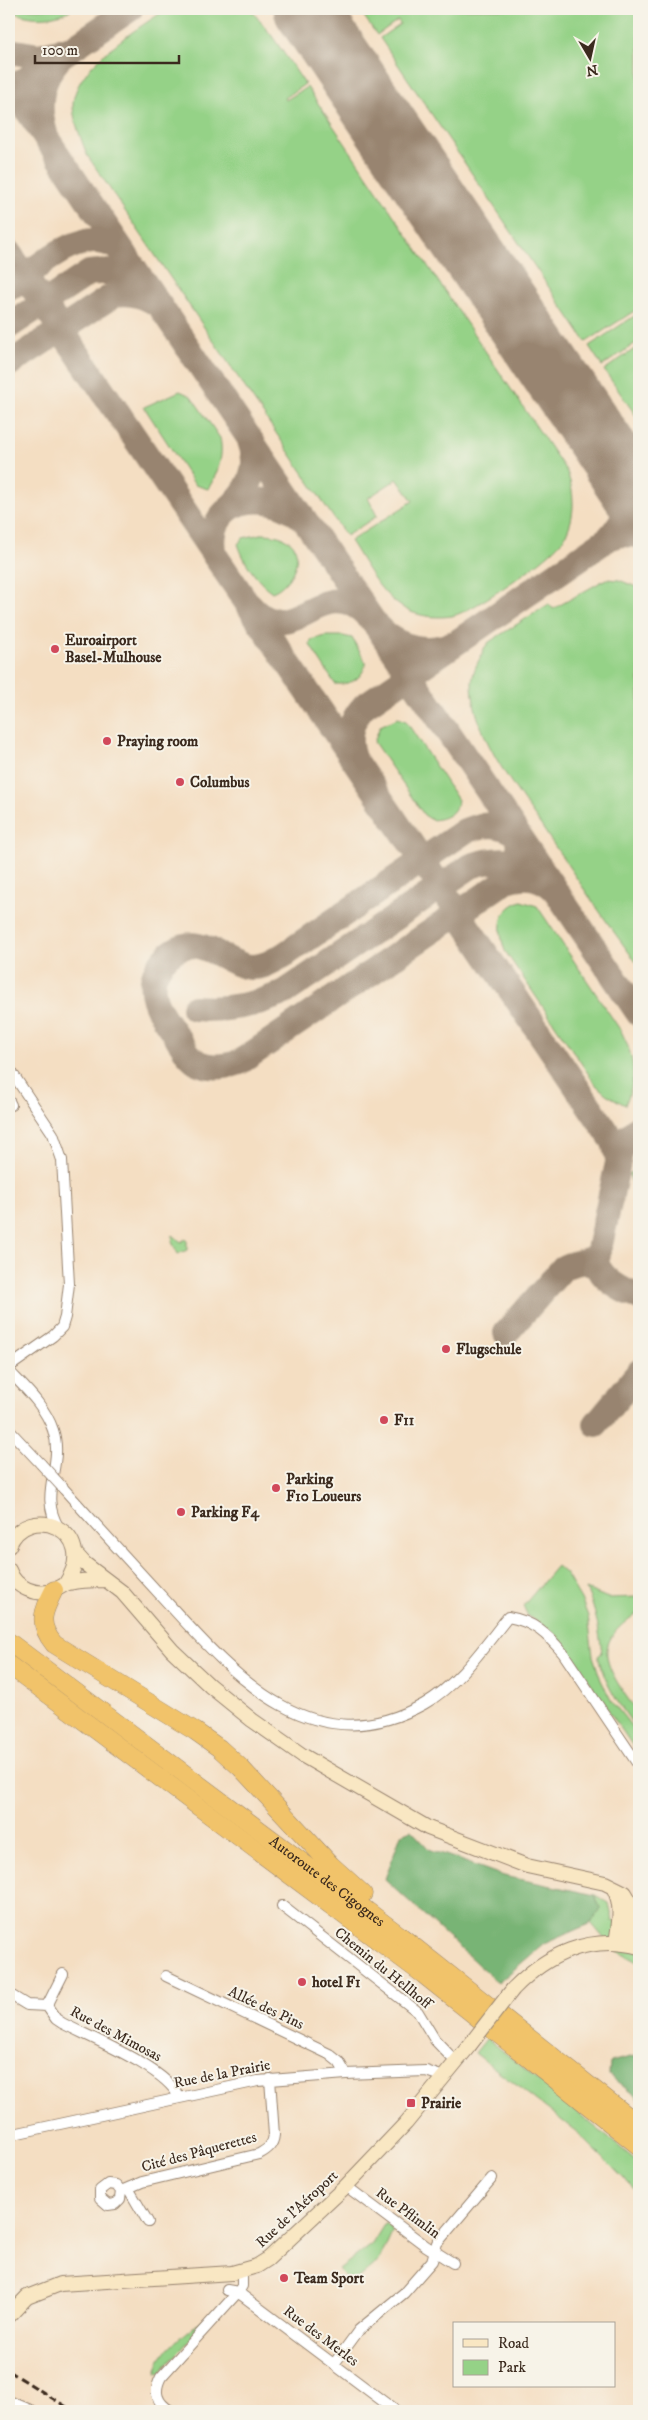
<svg xmlns="http://www.w3.org/2000/svg" width="648" height="2420" viewBox="0 0 648 2420" font-family="'IM FELL DW Pica',serif">
	<style>
		.green { fill: #95d287; stroke: #687e52 }
		.forest { fill: #78b474; stroke: #5a6f49 }
		.lines { fill: none; stroke-linecap: round; stroke-linejoin: round }
		.taxiway { stroke: #988470; stroke-width: 26 }
		.runway { stroke: #988470; stroke-width: 65 }
		.street-casing { stroke: #988470; stroke-width: 12 }
		.secondary-casing { stroke: #988470; stroke-width: 16 }
		.highway-casing { stroke: #988470; stroke-width: 19 }
		.street { stroke: #fff; stroke-width: 10 }
		.secondary { stroke: #f9e7c3; stroke-width: 14 }
		.highway { stroke: #f1c36a; stroke-width: 18 }
		.rail { stroke: #3b2a1e; stroke-width: 3; stroke-dasharray: 8 4; stroke-linecap: butt }
		.street-bridge-casing { stroke: #988470; stroke-width: 12; stroke-linecap: butt }
		.secondary-bridge-casing { stroke: #988470; stroke-width: 16; stroke-linecap: butt }
		.street-bridge { stroke: #fff; stroke-width: 10 }
		.secondary-bridge { stroke: #f9e7c3; stroke-width: 14 }
		.poi-dot { fill: #d1495b; stroke: #f7f3e8; stroke-width: 2 }
		.labels { text-anchor: middle; dominant-baseline: central; stroke-width: 4; stroke-linejoin: round; paint-order: stroke }
		.poi-label { font-size: 15px; font-weight: bold; fill: #3b2a1e; stroke: #f7f3e8; text-anchor: start }
		.street-label { font-size: 15px; fill: #3b2a1e; stroke: #f7f3e8 }
	</style>
	<rect width="100%" height="100%" fill="#f7f3e8"/>
	<filter id="ink" filterUnits="userSpaceOnUse"><feTurbulence type="fractalNoise" baseFrequency=".02" numOctaves="2"/><feDisplacementMap in="SourceGraphic" scale="10" xChannelSelector="R" yChannelSelector="G"/><feConvolveMatrix kernelMatrix="1 2 1 2 8 2 1 2 1" color-interpolation-filters="sRGB"/></filter>
	<filter id="wash" filterUnits="userSpaceOnUse"><feTurbulence type="fractalNoise" baseFrequency=".0096" numOctaves="4" result="noise"/><feDisplacementMap in="SourceGraphic" scale="20" xChannelSelector="R" yChannelSelector="G"/><feGaussianBlur stdDeviation="1.12" result="paint"/><feColorMatrix in="noise" values="0 0 0 0 0 0 0 0 0 0 0 0 0 0 0 0 0 1.4 0 .05"/><feComposite in="paint" operator="in"/></filter>
	<g filter="url(#wash)">
		<rect width="100%" height="100%" fill="#f4dec2"/>
		<path class="green" d="M 9,9 L 73,9 C 51,20 32,20 10,11 Z
			M 167,9 L 248,9 L 252,11 L 272,36 L 305,84 L 285,98 L 286,100 L 307,87 L 567,472 C 575,494 576,517 564,538 C 553,556 473,612 452,616 C 439,618 424,617 411,612 C 382,599 367,567 350,541 L 413,501 L 397,479 L 368,498 L 377,516 L 346,536 L 87,155 C 82,141 74,122 73,107 C 72,67 137,29 167,9 Z
			M 359,9 L 639,9 L 639,308 L 586,342 L 380,38 L 400,24 L 398,20 L 377,35 Z
			M 639,313 L 639,341 L 602,366 L 589,346 Z
			M 639,346 L 639,420 L 604,370 Z
			M 180,391 L 191,396 L 220,438 C 224,456 218,473 208,489 L 195,485 L 144,407 Z
			M 261,534 C 272,534 287,536 294,546 C 303,563 287,587 272,592 C 256,581 244,562 238,544 L 243,538 Z
			M 606,579 L 619,580 L 639,588 L 639,966 C 607,924 578,880 548,836 C 519,791 474,741 472,685 C 472,673 477,663 483,653 L 482,651 L 489,642 L 549,604 L 553,609 Z
			M 326,636 L 343,636 L 352,638 L 366,663 C 362,679 351,685 335,684 L 310,645 L 311,640 Z
			M 398,718 L 406,721 L 458,800 C 456,814 445,819 432,820 L 424,815 L 374,742 L 380,726 Z
			M 521,901 L 537,906 L 621,1031 C 635,1058 637,1078 625,1105 L 606,1094 L 596,1085 L 505,951 C 498,930 497,910 521,901 Z
			M 639,1167 L 639,1201 L 638,1201 L 629,1174 Z
			M 173,1235 L 181,1242 L 185,1239 L 187,1241 L 187,1250 L 178,1254 L 172,1242 Z
			M 557,1566 L 566,1574 L 581,1599 L 588,1616 L 593,1656 L 601,1680 L 611,1700 L 639,1736 L 639,1755 L 557,1635 L 528,1616 L 523,1606 Z
			M 586,1589 L 608,1598 L 639,1597 L 639,1612 C 597,1640 600,1657 626,1696 C 630,1702 637,1710 639,1716 C 641,1720 639,1727 639,1732 C 621,1708 605,1686 598,1656 L 602,1653 C 599,1630 596,1610 586,1589 Z
			M 595,1895 L 609,1903 L 613,1921 L 639,1929 L 639,1963 L 613,1949 L 591,1923 L 600,1909 Z
			M 487,2038 L 639,2163 L 639,2194 L 578,2133 L 475,2053 Z
			M 385,2223 L 393,2230 L 379,2261 L 351,2285 L 339,2269 L 372,2244 Z
			M 203,2319 L 208,2320 L 160,2373 L 156,2372 C 161,2350 186,2332 203,2319 Z"/>
		<path class="forest" d="M 411,1830 L 429,1849 L 504,1876 L 595,1895 L 600,1909 L 591,1923 L 544,1944 L 498,1983 L 385,1879 L 401,1834 Z
			M 639,2055 L 639,2099 L 609,2075 L 610,2062 Z"/>
		<g class="lines">
			<path class="taxiway" d="M 9,51 L 39,56 L 64,50
				M 9,83 L 639,1014
				M 9,91 L 130,9
				M 45,133 C 37,107 40,81 58,60
				M 9,253 L 614,1142 L 618,1159
				M 9,288 C 41,266 87,218 125,254
				M 9,326 L 89,273 C 111,270 129,273 146,288
				M 9,364 L 115,294 C 132,291 146,295 160,306
				M 621,471 C 633,500 629,515 609,538 L 621,534 L 639,535
				M 227,510 C 249,491 261,469 250,441
				M 215,556 C 202,499 267,485 302,518
				M 249,604 C 285,646 309,595 344,602 C 363,605 369,620 383,632 C 400,648 429,654 451,644
				M 353,758 C 346,738 350,721 364,706 L 609,538
				M 502,883 C 517,871 521,854 519,836 C 502,822 484,823 465,831 L 284,955 C 273,961 264,967 252,967 C 222,966 195,922 162,962 C 140,988 161,1015 177,1037 C 183,1046 189,1058 199,1063 C 213,1069 226,1067 240,1062 L 507,880 C 526,874 541,876 555,890
				M 194,1008 C 227,1011 255,1006 285,992 L 471,866 C 492,859 512,857 533,868
				M 639,1127 L 625,1139 L 621,1149 L 596,1263 C 603,1281 623,1291 639,1297
				M 506,1333 L 563,1268 C 573,1261 588,1264 598,1254
				M 596,1424 L 639,1372"/>
			<path class="runway" d="M 306,9 L 639,499"/>
		</g>
	</g>
	<g filter="url(#ink)">
		<g class="lines">
			<defs>
				<path id="street" d="M 9,1068 L 53,1134 L 62,1160 L 69,1284 L 65,1317 L 62,1327 L 53,1336 L 9,1367
					M 9,1101 L 11,1105
					M 9,1371 C 25,1388 45,1406 53,1430 C 65,1465 37,1493 59,1528
					M 9,1430 L 41,1464
					M 63,1488 C 97,1526 131,1563 165,1600 C 234,1676 313,1766 424,1704 C 459,1684 483,1648 508,1617 C 533,1621 547,1634 563,1653 L 639,1766
					M 282,1906 L 418,2012 L 435,2040 L 456,2062
					M 166,1976 L 329,2054 L 339,2062 L 346,2074
					M 9,1994 L 27,2005 L 47,2006 L 56,2019 L 62,2023 C 91,2038 166,2068 179,2097
					M 47,2006 L 63,1974
					M 9,2135 L 258,2081 L 346,2074 L 426,2071 L 444,2077
					M 346,2186 L 426,2246 L 453,2263
					M 128,2188 L 148,2222
					M 121,2191 L 116,2185 L 108,2184 L 100,2190 L 100,2198 L 108,2205 L 115,2204 L 120,2199 L 121,2191 L 142,2182 L 259,2154 C 268,2149 273,2145 274,2135 L 270,2079
					M 227,2290 L 238,2292 L 243,2296 L 396,2411
					M 334,2364 L 359,2330 L 404,2293 L 432,2261 L 437,2243 L 492,2178
					M 9,2401 L 33,2411
					M 171,2411 C 157,2403 153,2392 161,2377 L 238,2292 L 242,2286 L 242,2271"/>
				<path id="secondary" d="M 9,1546 C 27,1500 101,1531 66,1583
					M 76,1554 L 85,1564 L 122,1592 L 172,1650 L 210,1686 L 252,1720 L 302,1755 L 428,1828 L 527,1866 L 605,1883 L 625,1893 L 632,1905 L 630,1945
					M 9,1570 C 15,1588 37,1597 55,1590 C 60,1588 64,1584 69,1583 C 81,1580 93,1580 105,1580
					M 614,1889 C 623,1906 619,1924 616,1943
					M 513,1989 C 547,1954 590,1934 639,1947
					M 9,2316 L 27,2297 L 60,2284 L 232,2273 L 257,2266 L 268,2259 L 346,2186 L 406,2123 L 469,2046"/>
				<g id="highway">
					<path d="M 54,1590 C 43,1612 37,1623 54,1644 L 195,1731 L 219,1748 L 241,1768 L 331,1865 L 363,1894"/>
					<path id="s1" d="M 9,1642 L 398,1934 L 639,2125"/>
					<path d="M 9,1665 L 424,1975 L 639,2146"/>
				</g>
			</defs>
			<use href="#street" class="street-casing"/>
			<use href="#secondary" class="secondary-casing"/>
			<use href="#highway" class="highway-casing"/>
			<use href="#street" class="street"/>
			<use href="#secondary" class="secondary"/>
			<use href="#highway" class="highway"/>
			<path class="rail" d="M 9,2371 L 73,2411"/>
			<defs>
				<path id="street-bridge" d="M 41,1464 L 63,1488"/>
				<path id="secondary-bridge" d="M 469,2046 L 513,1989"/>
			</defs>
			<use href="#street-bridge" class="street-bridge-casing"/>
			<use href="#secondary-bridge" class="secondary-bridge-casing"/>
			<use href="#street-bridge" class="street-bridge"/>
			<use href="#secondary-bridge" class="secondary-bridge"/>
		</g>
	</g>
	<g class="poi-dot">
		<circle cx="55" cy="649" r="5"/>
		<circle cx="107" cy="741" r="5"/>
		<circle cx="180" cy="782" r="5"/>
		<circle cx="446" cy="1349" r="5"/>
		<circle cx="384" cy="1420" r="5"/>
		<circle cx="276" cy="1488" r="5"/>
		<circle cx="181" cy="1512" r="5"/>
		<circle cx="302" cy="1982" r="5"/>
		<rect x="406" y="2098" width="10" height="10" rx="2.5"/>
		<circle cx="284" cy="2278" r="5"/>
	</g>
	<g class="labels">
		<g class="poi-label">
			<text x="65" y="640">Euroairport<tspan x="65" dy="17">Basel-Mulhouse</tspan></text>
			<text x="117" y="741">Praying room</text>
			<text x="190" y="782">Columbus</text>
			<text x="456" y="1349">Flugschule</text>
			<text x="394" y="1420">F11</text>
			<text x="286" y="1479">Parking<tspan x="286" dy="17">F10 Loueurs</tspan></text>
			<text x="191" y="1512">Parking F4</text>
			<text x="312" y="1982">hotel F1</text>
			<text x="421" y="2103">Prairie</text>
			<text x="294" y="2278">Team Sport</text>
		</g>
		<g class="street-label">
			<text stroke="none"><textPath href="#s1" startOffset="398">Autoroute des Cigognes</textPath></text>
			<text transform="translate(383 1968) rotate(39)">Chemin du Hellhoff</text>
			<text transform="translate(266 2008) rotate(25)">Allée des Pins</text>
			<text transform="translate(116 2034) rotate(28)">Rue des Mimosas</text>
			<text transform="translate(222 2074) rotate(-11)">Rue de la Prairie</text>
			<text transform="translate(199 2152) rotate(-15)">Cité des Pâquerettes</text>
			<text transform="translate(297 2209) rotate(-43)">Rue de l'Aéroport</text>
			<text transform="translate(408 2213) rotate(36)">Rue Pflimlin</text>
			<text transform="translate(321 2336) rotate(37)">Rue des Merles</text>
		</g>
	</g>
	<rect width="648" height="2420" fill="none" stroke="#f7f3e8" stroke-width="30"/>
	<rect x="453" y="2322" width="162" height="65" fill="#f7f3e8" stroke="#aca397"/>
	<rect x="463" y="2339" width="25" height="8" fill="#f9e7c3" stroke="#aca397"/>
	<text x="498" y="2348" font-size="15" fill="#3b2a1e">Road</text>
	<rect x="463" y="2360" width="25" height="15" fill="#95d287" stroke="#aca397"/>
	<text x="498" y="2372" font-size="15" fill="#3b2a1e">Park</text>
	<g transform="translate(590 58) rotate(171)" stroke="#f7f3e8" stroke-width="4" paint-order="stroke">
	<path d="M0-4L9 19L0 12L-9 19Z" fill="#3b2a1e"/>
	<text y="-8" font-size="14" font-weight="bold" text-anchor="middle" fill="#3b2a1e">N</text>
	</g>
	<path d="M35 55v8h144v-8" fill="none" stroke="#3b2a1e" stroke-width="2.5"/>
	<text x="42" y="55" font-size="15" fill="#3b2a1e" stroke="#f7f3e8" stroke-width="4" paint-order="stroke">100 m</text>
</svg>
